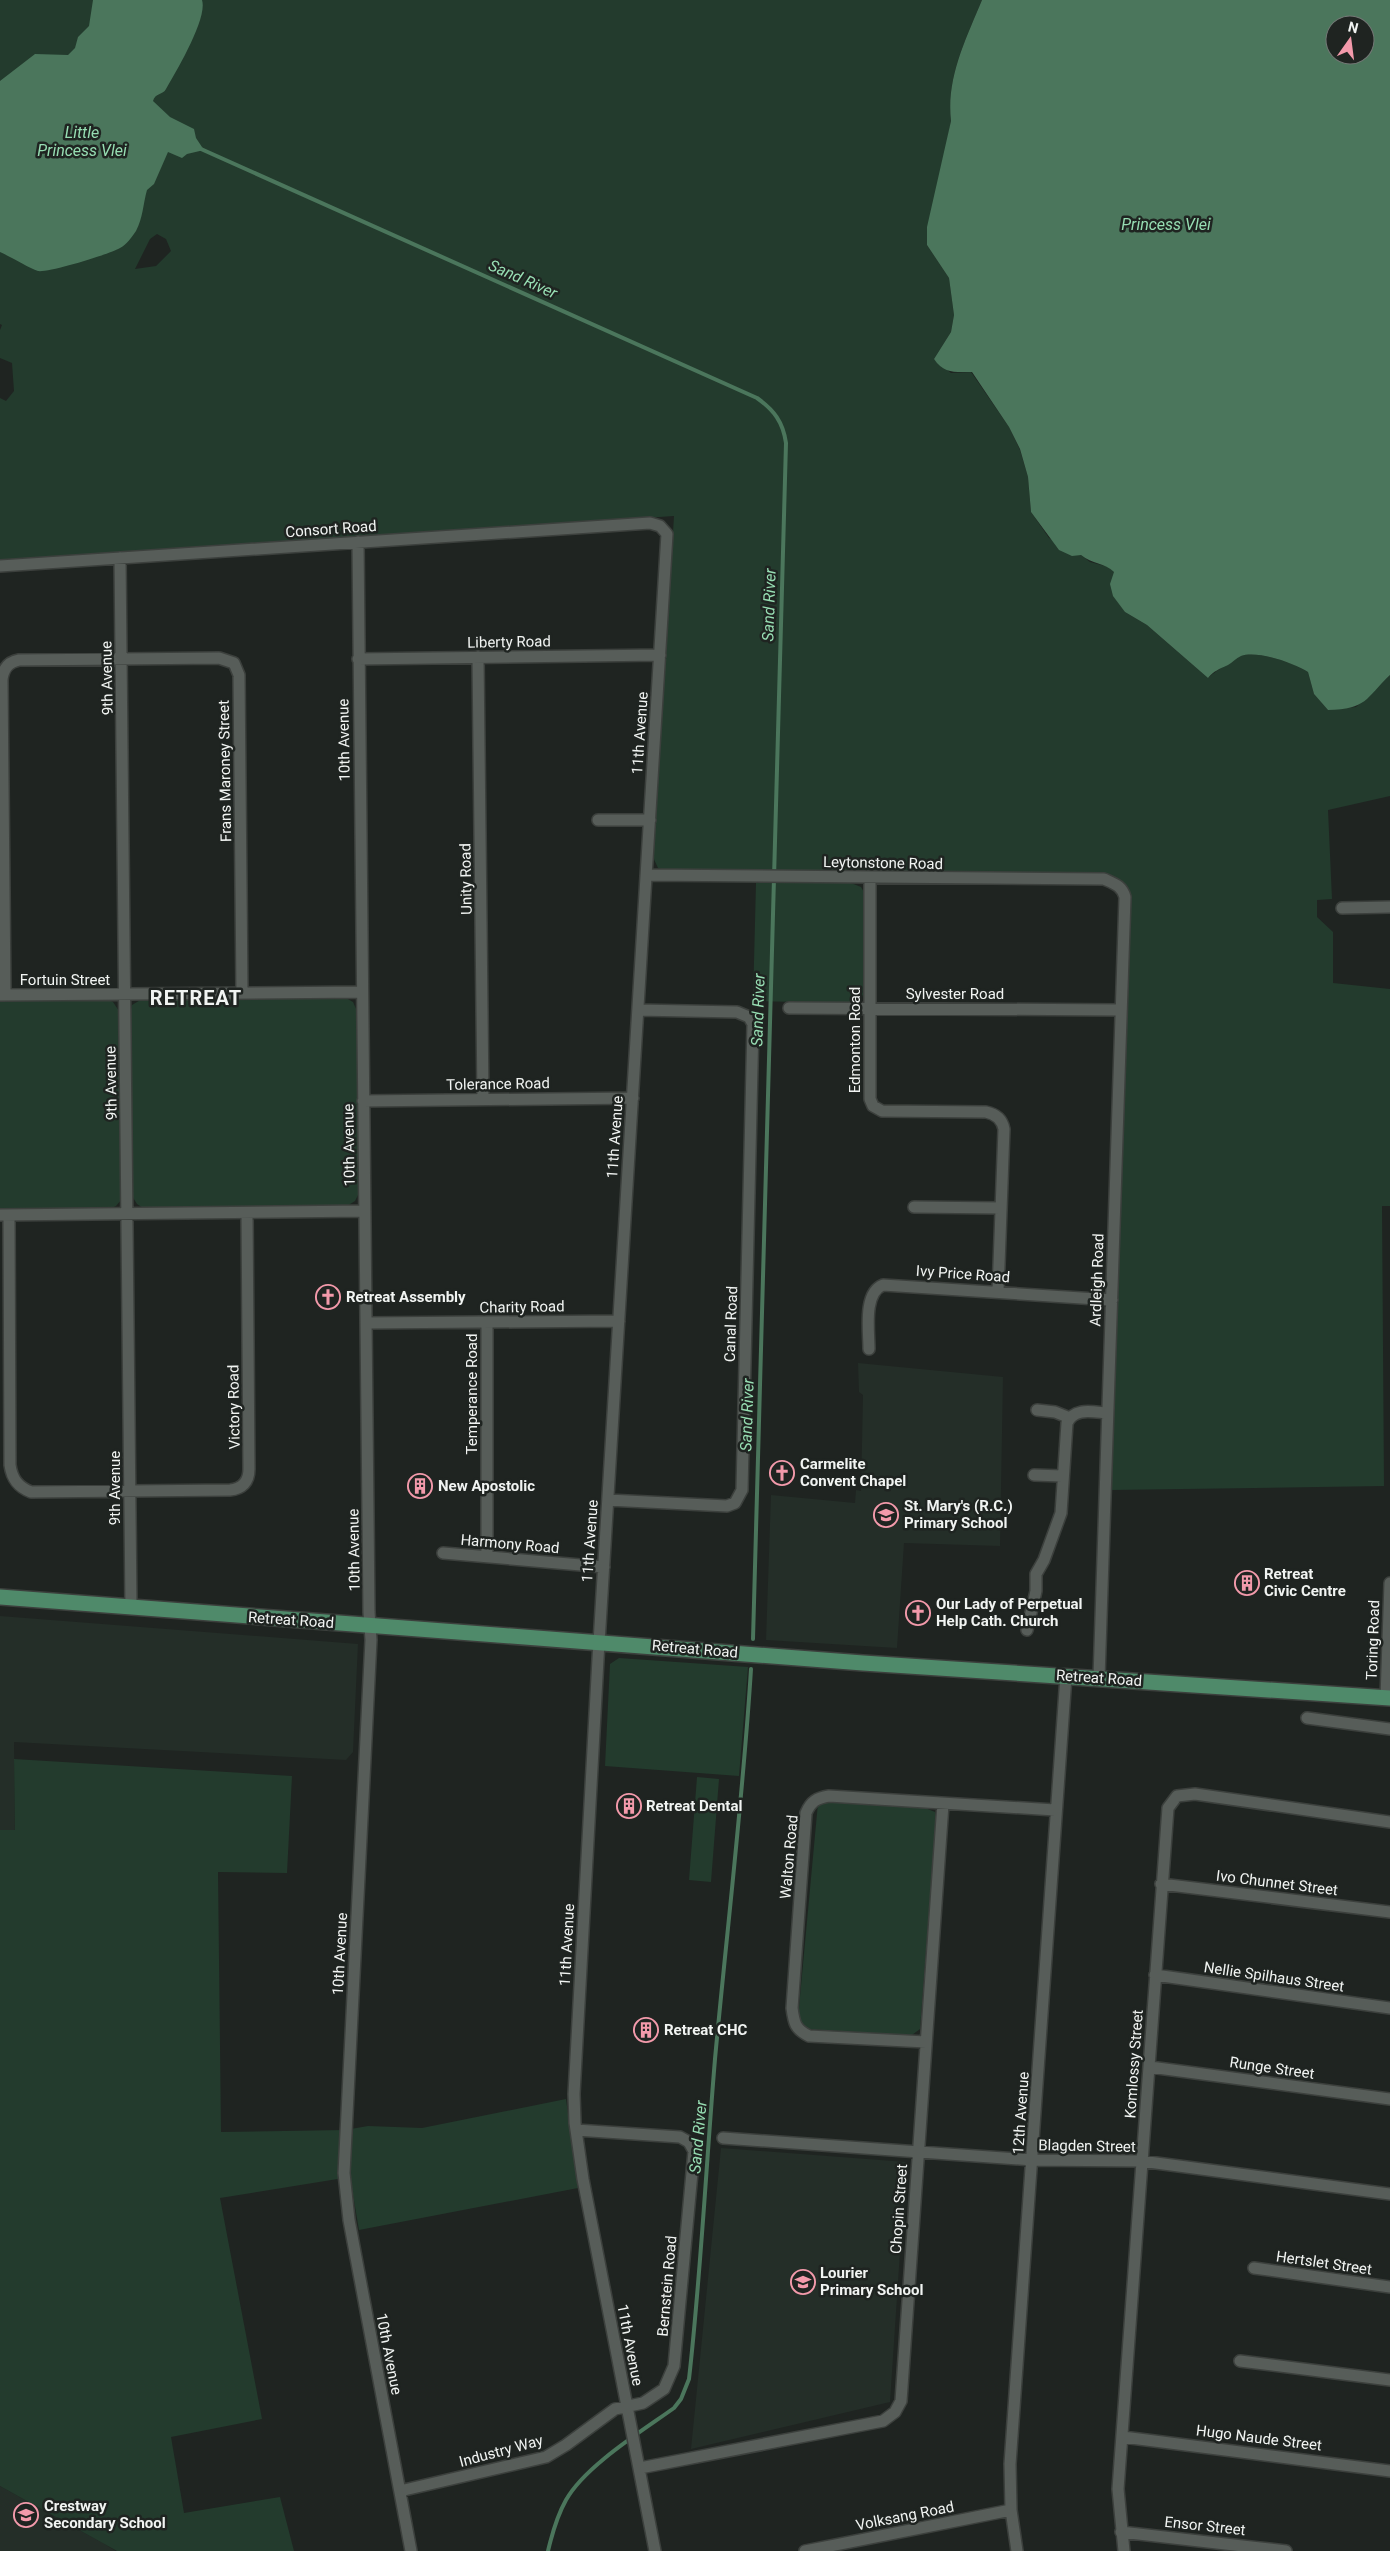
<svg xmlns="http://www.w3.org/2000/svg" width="1390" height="2551" viewBox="0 0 1390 2551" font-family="Roboto,sans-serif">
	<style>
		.built { fill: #242e28 }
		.green { fill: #233b2d; fill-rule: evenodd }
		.water { fill: #4b765c; fill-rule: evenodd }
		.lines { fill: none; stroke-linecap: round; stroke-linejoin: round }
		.stream { stroke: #4b765c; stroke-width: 4 }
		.minor-casing { stroke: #3c403d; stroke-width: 14 }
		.major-casing { stroke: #3c403d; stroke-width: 18 }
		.minor { stroke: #575d59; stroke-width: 11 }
		.major { stroke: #4f8a6a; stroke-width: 15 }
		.labels { text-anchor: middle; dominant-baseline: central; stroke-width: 5; stroke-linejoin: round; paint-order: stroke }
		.street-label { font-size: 15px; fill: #f1f4f2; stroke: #1f2421 }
		.poi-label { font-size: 15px; font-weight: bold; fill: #f1f4f2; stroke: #1f2421; text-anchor: start }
		.water-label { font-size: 16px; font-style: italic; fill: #97deb3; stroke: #1f2421 }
		.district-label { font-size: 20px; font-weight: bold; letter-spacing: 1px; fill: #f1f4f2; stroke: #1f2421 }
	</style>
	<rect width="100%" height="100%" fill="#1f2421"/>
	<path class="built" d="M 858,1363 L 1003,1377 L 1000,1546 L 904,1543 L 897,1648 L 766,1640 L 771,1495 L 855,1503 L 856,1490 L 861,1491 L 863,1395 L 859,1392 Z
		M 0,1616 L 358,1644 L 353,1752 L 346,1760 L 14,1742 L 15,1830 L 0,1830 Z
		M 721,2148 L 906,2162 L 890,2402 L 691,2449 Z
		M 0,2486 L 103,2543 L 116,2551 L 0,2551 Z"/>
	<path class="green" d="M 0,0 L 982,0 C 966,39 946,78 951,121 L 927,245 L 949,278 L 954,315 L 951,332 L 934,359 L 951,373 L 971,372 L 1009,427 L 1020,450 L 1028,477 L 1031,512 L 1049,538 L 1081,555 L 1090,562 L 1109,567 L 1115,573 L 1125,612 L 1147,625 L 1208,678 C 1213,673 1234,659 1240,656 C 1257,650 1294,663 1308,672 L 1314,694 L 1328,710 L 1356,707 L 1390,675 L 1390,796 L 1328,810 L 1332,899 L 1317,900 L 1317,917 L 1333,932 L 1333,983 L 1390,989 L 1390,1206 L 1382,1206 L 1384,1486 L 1111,1490 L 1130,895 C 1126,884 1122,879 1110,875 L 665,870 L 658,868 L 653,857 L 674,516 L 0,561 L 0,398 L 6,401 L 14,391 L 12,363 L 0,358 L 0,330 L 2,325 L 0,324 ZM 157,234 L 166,239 L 171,251 L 156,266 L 135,269 L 150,239 Z
		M 756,883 L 851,883 L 861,887 L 865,894 L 864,991 L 862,998 L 854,1003 L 753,1001 Z
		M 346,998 L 353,1002 L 357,1011 L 359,1193 L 355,1201 L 347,1206 L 143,1208 L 137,1204 L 132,1196 L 130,1014 L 132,1005 L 142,999 Z
		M 106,999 L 113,1002 L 119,1011 L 121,1200 L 116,1206 L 109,1209 L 0,1210 L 0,1000 Z
		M 619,1658 L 748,1667 L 739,1776 L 605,1766 L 610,1664 Z
		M 14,1759 L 292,1776 L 287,1873 L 218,1872 L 221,2132 L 345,2130 L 368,2126 L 422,2128 L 566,2099 L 578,2188 L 359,2230 L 350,2177 L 220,2198 L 262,2419 L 171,2437 L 184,2513 L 280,2497 L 294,2551 L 117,2551 L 0,2486 L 0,1830 L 15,1830 Z
		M 697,1777 L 719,1779 L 711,1882 L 689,1880 Z
		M 824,1801 L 925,1808 L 935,1812 L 936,1818 L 920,2029 L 912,2035 L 806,2029 L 798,2018 L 818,1803 Z"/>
	<path class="water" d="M 93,0 L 202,0 C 208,18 176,72 166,89 C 163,95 155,93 153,101 L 170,117 L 194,129 L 196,138 L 204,150 L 187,154 L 182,158 L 168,152 L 154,184 L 147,190 C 143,204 143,218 136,231 C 132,237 126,245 120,248 C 110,254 48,273 38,271 C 29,268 11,257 0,252 L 0,81 L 35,54 L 68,55 L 75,48 L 78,37 L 89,26 Z
		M 982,0 L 1390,0 L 1390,675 C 1365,699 1367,709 1328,710 L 1314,694 L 1308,672 C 1294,663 1257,650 1241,656 C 1236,658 1232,663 1228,665 C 1219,669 1214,671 1208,678 L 1147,625 L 1125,612 L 1113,596 L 1110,584 L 1114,572 C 1105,563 1092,564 1081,555 L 1072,556 L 1059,550 L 1031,512 L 1028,477 L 1020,449 L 1009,427 L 972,372 C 955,372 944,374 934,359 L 951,332 L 954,315 L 949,278 L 927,245 L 927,227 L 951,121 C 946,78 966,39 982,0 ZM 1335,25 L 1365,25 L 1365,55 L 1335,55 Z"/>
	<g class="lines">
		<path class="stream" d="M 201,149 L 757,398 C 774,410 783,422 786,443 L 753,1639
			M 548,2551 C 552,2534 557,2516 566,2500 C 585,2466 642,2431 674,2408 L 681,2399 L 689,2379 C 701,2273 706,2166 715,2059 C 727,1929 743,1799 751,1669"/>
		<defs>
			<path id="minor" d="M 358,542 L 369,1612 L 371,1640 L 344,2173 L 349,2220 L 411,2551
				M 120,558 L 131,1607
				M 0,566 L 650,523 L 660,526 L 667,534 L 598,1659 L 574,2094 L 575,2123 L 583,2179 L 655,2551
				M 478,657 L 483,1099
				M 358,659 L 660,655
				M 598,820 L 650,820
				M 646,875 L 1104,879 C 1115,884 1122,886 1125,897 L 1099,1678
				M 870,878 L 870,1099 L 873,1106 L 882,1111 L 986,1112 C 996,1114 1002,1119 1004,1129 L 998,1292
				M 1342,908 L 1390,907
				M 0,995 L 362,992
				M 5,995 L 2,680 C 3,669 8,662 19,660 L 219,658 L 234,663 L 239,675 L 242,993
				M 789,1008 L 1121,1010
				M 363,1101 L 633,1098
				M 914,1207 L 1001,1208
				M 0,1215 L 365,1211
				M 9,1215 L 10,1465 C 12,1479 18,1487 31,1492 L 230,1490 C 242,1489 249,1482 249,1469 L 247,1213
				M 366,1323 L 619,1321
				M 869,1349 C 869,1331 863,1293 883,1285 L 1112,1300
				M 1037,1410 L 1055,1412 L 1070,1418
				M 1034,1475 L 1062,1476
				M 608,1500 L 727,1506 L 735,1503 L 742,1490 L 753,1024 L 749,1017 L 737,1012 L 638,1010
				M 443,1553 L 604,1567
				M 487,1556 L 487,1323
				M 1027,1630 L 1036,1591 L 1036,1574 L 1044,1560 L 1061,1513 L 1067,1423 C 1074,1407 1093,1412 1107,1413
				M 1386,1698 L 1390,1583
				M 1307,1718 L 1390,1729
				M 1161,1884 L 1390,1912
				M 1155,1975 L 1390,2008
				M 926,2042 L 809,2036 C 795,2029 794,2023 792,2008 L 806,1813 C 811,1801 817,1798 829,1796 L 1055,1810
				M 1150,2067 L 1390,2099
				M 723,2138 L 1033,2160 L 1141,2161 L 1390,2194
				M 1254,2268 L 1390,2287
				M 1240,2361 L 1390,2380
				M 1123,2437 L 1390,2471
				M 640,2468 L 883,2421 L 895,2412 L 901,2401 L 943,1804
				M 400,2491 L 546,2457 L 566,2445 L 615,2409 L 643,2403 L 664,2389 L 674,2366 L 694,2151 L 689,2142 L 680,2137 L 576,2130
				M 1121,2532 L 1286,2551
				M 805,2551 L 1011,2510
				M 1017,2551 L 1011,2510 L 1010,2464 L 1066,1676
				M 1124,2551 L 1118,2489 L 1168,1808 L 1177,1796 L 1195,1794 L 1390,1822"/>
			<path id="major" d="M 0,1597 L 863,1663 L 1390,1698"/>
		</defs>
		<use href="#minor" class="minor-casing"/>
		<use href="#major" class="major-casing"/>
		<use href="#minor" class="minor"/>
		<use href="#major" class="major"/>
	</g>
	<defs>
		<symbol id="church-ring" viewBox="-11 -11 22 22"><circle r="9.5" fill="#1f2421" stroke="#f39aab" stroke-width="1.5"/><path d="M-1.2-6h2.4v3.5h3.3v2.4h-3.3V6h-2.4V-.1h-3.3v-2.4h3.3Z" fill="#f39aab"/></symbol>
		<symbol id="building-ring" viewBox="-11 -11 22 22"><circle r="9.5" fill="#1f2421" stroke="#f39aab" stroke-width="1.5"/><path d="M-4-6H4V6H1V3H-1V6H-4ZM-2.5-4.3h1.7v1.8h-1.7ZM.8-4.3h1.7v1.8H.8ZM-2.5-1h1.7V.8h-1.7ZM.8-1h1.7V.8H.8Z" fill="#f39aab"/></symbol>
		<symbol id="school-ring" viewBox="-11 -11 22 22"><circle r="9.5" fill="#1f2421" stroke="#f39aab" stroke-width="1.5"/><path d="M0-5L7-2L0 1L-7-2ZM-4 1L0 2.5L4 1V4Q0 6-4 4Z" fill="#f39aab"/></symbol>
	</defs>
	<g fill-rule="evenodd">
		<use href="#church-ring" x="314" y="1283" width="28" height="28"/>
		<use href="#church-ring" x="768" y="1459" width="28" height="28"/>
		<use href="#building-ring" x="406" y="1472" width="28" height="28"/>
		<use href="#school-ring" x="872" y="1501" width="28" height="28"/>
		<use href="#building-ring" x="1233" y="1569" width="28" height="28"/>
		<use href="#church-ring" x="904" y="1599" width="28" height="28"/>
		<use href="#building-ring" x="615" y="1792" width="28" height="28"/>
		<use href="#building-ring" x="632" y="2016" width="28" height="28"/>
		<use href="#school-ring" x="789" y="2268" width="28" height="28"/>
		<use href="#school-ring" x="12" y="2501" width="28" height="28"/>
	</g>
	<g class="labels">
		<g class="street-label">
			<text transform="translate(331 529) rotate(-4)">Consort Road</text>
			<text transform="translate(509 642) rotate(-1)">Liberty Road</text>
			<text transform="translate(107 678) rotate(-91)">9th Avenue</text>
			<text transform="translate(640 733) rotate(-86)">11th Avenue</text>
			<text transform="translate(344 740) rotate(-91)">10th Avenue</text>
			<text transform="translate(225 771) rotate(-91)">Frans Maroney Street</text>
			<text transform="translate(883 863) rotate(1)">Leytonstone Road</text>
			<text transform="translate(466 879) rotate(-91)">Unity Road</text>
			<text x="65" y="980">Fortuin Street</text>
			<text x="955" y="994">Sylvester Road</text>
			<text transform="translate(855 1040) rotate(-90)">Edmonton Road</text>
			<text transform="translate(111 1083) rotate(-91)">9th Avenue</text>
			<text transform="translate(498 1084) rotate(-1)">Tolerance Road</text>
			<text transform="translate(615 1137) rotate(-86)">11th Avenue</text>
			<text transform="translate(349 1145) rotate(-91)">10th Avenue</text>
			<text transform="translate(963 1274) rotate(4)">Ivy Price Road</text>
			<text transform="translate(1097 1280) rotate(-88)">Ardleigh Road</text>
			<text transform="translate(522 1307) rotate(-1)">Charity Road</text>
			<text transform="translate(731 1324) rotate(-88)">Canal Road</text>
			<text transform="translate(472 1394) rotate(-90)">Temperance Road</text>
			<text transform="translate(234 1407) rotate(-91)">Victory Road</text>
			<text transform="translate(115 1488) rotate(-90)">9th Avenue</text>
			<text transform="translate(590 1541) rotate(-86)">11th Avenue</text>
			<text transform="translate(510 1544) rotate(5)">Harmony Road</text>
			<text transform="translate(354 1550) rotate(-91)">10th Avenue</text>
			<text transform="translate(291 1620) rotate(4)">Retreat Road</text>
			<text transform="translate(1373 1640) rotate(-88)">Toring Road</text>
			<text transform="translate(695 1649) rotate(5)">Retreat Road</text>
			<text transform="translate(1099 1678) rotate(4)">Retreat Road</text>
			<text transform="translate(789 1857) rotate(-85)">Walton Road</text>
			<text transform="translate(1277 1883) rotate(7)">Ivo Chunnet Street</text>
			<text transform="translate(567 1945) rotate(-87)">11th Avenue</text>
			<text transform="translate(340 1954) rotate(-87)">10th Avenue</text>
			<text transform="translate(1274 1977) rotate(8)">Nellie Spilhaus Street</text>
			<text transform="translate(1134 2064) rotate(-86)">Komlossy Street</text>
			<text transform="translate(1272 2068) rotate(8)">Runge Street</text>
			<text transform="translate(1021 2113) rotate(-86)">12th Avenue</text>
			<text transform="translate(1087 2146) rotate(1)">Blagden Street</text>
			<text transform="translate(899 2209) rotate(-86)">Chopin Street</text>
			<text transform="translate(1324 2263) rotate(8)">Hertslet Street</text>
			<text transform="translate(667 2286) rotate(-85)">Bernstein Road</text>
			<text transform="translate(630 2345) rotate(79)">11th Avenue</text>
			<text transform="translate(389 2354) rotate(79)">10th Avenue</text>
			<text transform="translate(1259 2438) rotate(7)">Hugo Naude Street</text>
			<text transform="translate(501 2451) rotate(-15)">Industry Way</text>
			<text transform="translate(905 2516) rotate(-11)">Volksang Road</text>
			<text transform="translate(1205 2526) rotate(6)">Ensor Street</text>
		</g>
		<g class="poi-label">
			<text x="346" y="1297">Retreat Assembly</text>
			<text x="800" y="1464">Carmelite<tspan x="800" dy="17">Convent Chapel</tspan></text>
			<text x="438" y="1486">New Apostolic</text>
			<text x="904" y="1506">St. Mary's (R.C.)<tspan x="904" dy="17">Primary School</tspan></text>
			<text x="1264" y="1574">Retreat<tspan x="1264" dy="17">Civic Centre</tspan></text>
			<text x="936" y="1604">Our Lady of Perpetual<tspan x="936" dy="17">Help Cath. Church</tspan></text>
			<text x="646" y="1806">Retreat Dental</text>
			<text x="664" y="2030">Retreat CHC</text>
			<text x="820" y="2273">Lourier<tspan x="820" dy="17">Primary School</tspan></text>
			<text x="44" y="2506">Crestway<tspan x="44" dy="17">Secondary School</tspan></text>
		</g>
		<g class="water-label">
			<text x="82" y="132">Little<tspan x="82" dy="18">Princess Vlei</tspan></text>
			<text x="1166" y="224">Princess Vlei</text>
			<text transform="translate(523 279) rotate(24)">Sand River</text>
			<text transform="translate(769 605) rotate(-88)">Sand River</text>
			<text transform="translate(758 1010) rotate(-88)">Sand River</text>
			<text transform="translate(747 1415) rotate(-88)">Sand River</text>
			<text transform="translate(698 2137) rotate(-85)">Sand River</text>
		</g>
		<g class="district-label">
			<text x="196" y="998">RETREAT</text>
		</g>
	</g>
	<g transform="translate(1350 40) rotate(14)"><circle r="24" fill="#1f2421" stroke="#737775"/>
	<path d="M0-4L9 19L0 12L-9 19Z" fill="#f39aab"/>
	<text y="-8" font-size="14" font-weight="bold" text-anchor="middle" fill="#f1f4f2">N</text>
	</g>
</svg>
